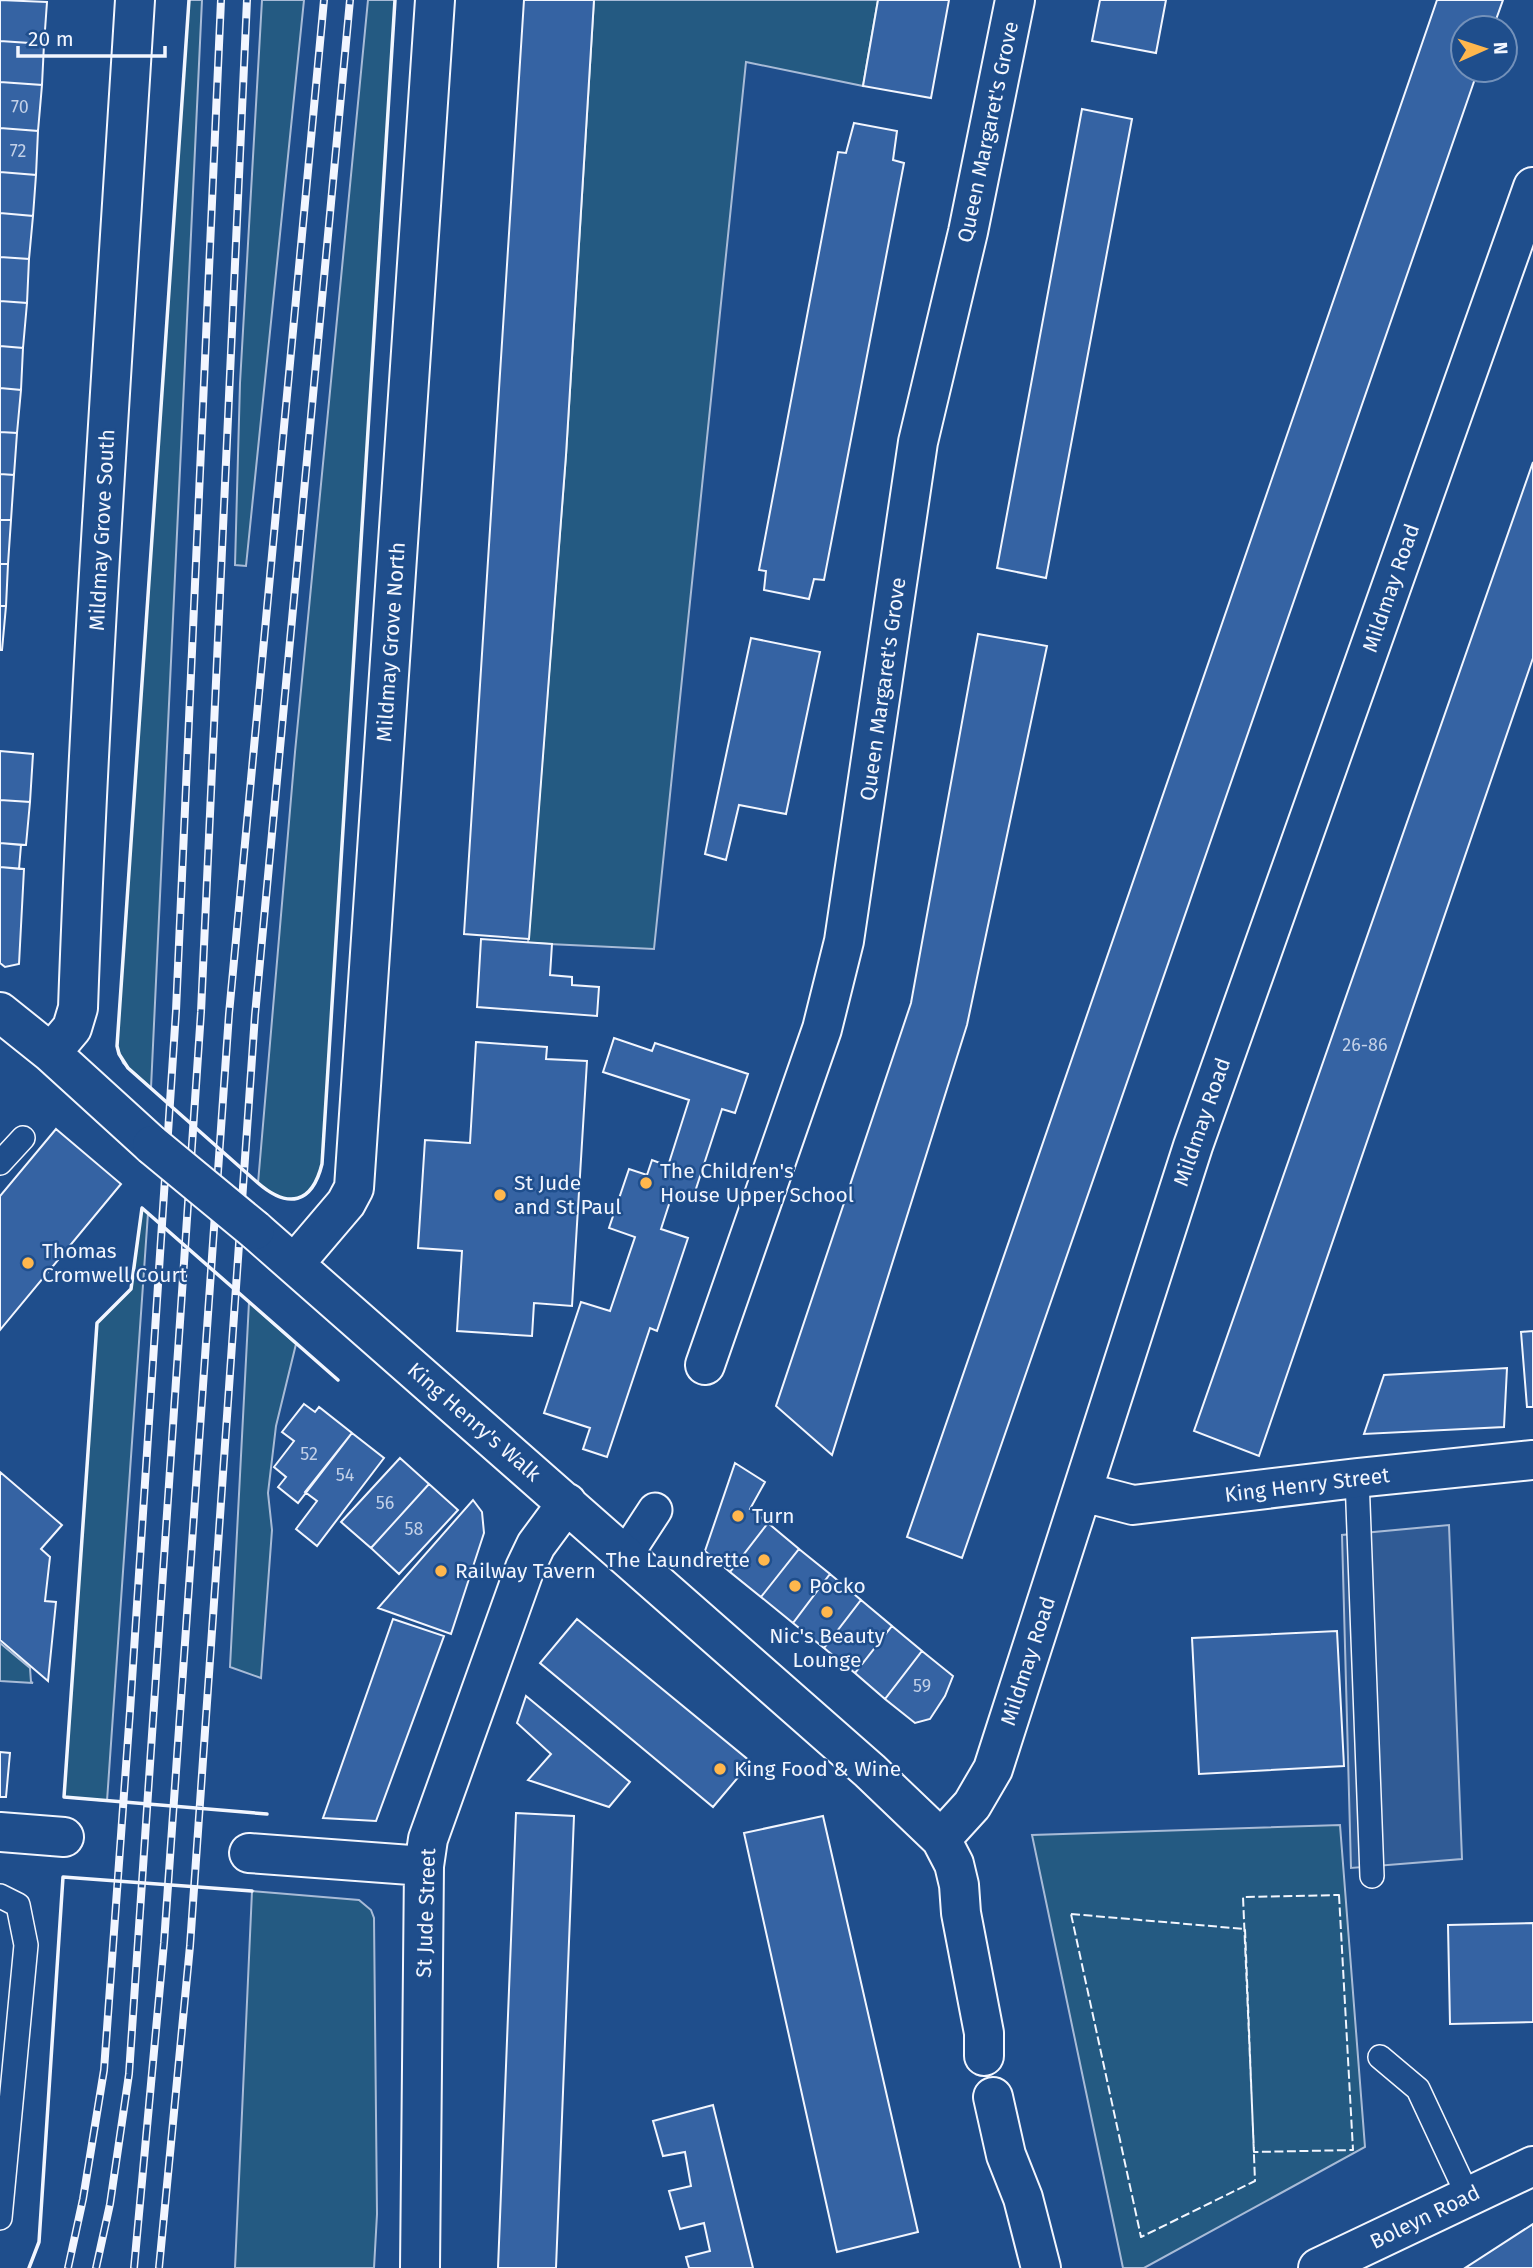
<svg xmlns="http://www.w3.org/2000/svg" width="1533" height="2268" viewBox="0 0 1533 2268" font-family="'Fira Sans',sans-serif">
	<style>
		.green { fill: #245a82; stroke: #a8bbd7; stroke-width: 2 }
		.parking { fill: #305b95; stroke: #a8bbd7; stroke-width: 2 }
		.building { fill: #3563a3; stroke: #f2f6ff; stroke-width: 2 }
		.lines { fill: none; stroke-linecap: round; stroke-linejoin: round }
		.service-casing { stroke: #f2f6ff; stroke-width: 26 }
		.pedestrian-casing { stroke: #f2f6ff; stroke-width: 37 }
		.minor-casing { stroke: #f2f6ff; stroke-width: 42 }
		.tertiary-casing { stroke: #f2f6ff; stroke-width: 42 }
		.service { stroke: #1f4e8c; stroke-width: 23 }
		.pedestrian { stroke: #1f4e8c; stroke-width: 33 }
		.minor { stroke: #1f4e8c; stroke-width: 38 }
		.tertiary { stroke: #1f4e8c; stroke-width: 38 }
		.rail-casing { stroke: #f2f6ff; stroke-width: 8 }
		.rail { stroke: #1f4e8c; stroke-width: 5; stroke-dasharray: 16; stroke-linecap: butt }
		.minor-bridge-casing { stroke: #f2f6ff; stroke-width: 42; stroke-linecap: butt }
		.minor-bridge { stroke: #1f4e8c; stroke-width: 38 }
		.fence { stroke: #f2f6ff; stroke-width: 2; stroke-dasharray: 9 3.5; stroke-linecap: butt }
		.wall { stroke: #f2f6ff; stroke-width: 3.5 }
		.poi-dot { fill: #ffb74d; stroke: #1f4e8c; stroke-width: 2.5 }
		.labels { text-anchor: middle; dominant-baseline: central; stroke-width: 5; stroke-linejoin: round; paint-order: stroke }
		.number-label { font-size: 18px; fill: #c3d1e8 }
		.street-label { font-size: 21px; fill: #f2f6ff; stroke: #1f4e8c }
		.poi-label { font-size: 21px; fill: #f2f6ff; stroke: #1f4e8c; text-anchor: start }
	</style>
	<rect width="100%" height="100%" fill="#1f4e8c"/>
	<path class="green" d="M 189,0 L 202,0 L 151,1088 L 123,1063 L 117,1046 Z
		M 262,0 L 304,0 L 246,566 L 235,565 L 240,383 Z
		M 368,0 L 395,0 L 322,1164 C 312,1204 288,1209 258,1183 L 295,752 Z
		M 594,0 L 878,0 L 863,86 L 746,62 L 654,949 L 528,943 L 566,455 Z
		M 142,1208 L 148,1213 L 107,1801 L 64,1797 L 97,1323 L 131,1289 Z
		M 249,1302 L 296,1344 L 276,1426 L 268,1493 L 272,1530 L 261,1678 L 230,1667 Z
		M 0,1643 L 30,1668 L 31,1682 L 33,1683 L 0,1681 Z
		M 1340,1825 L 1365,2147 L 1144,2268 L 1123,2268 L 1032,1835 Z
		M 252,1891 L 359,1900 L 371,1910 L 374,1918 L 377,2214 L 374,2268 L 235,2268 Z"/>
	<path class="parking" d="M 1449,1525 L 1462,1859 L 1351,1868 L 1342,1535 Z"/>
	<path class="building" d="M 0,0 L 47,2 L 44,44 L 0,41 Z
		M 524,0 L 594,0 L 566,455 L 529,939 L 464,934 Z
		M 878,0 L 949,0 L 931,98 L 863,86 Z
		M 1100,0 L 1166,0 L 1156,53 L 1092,41 Z
		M 1437,0 L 1503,0 L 1493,28 L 1463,28 L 1463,70 L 1478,70 L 962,1558 L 907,1537 Z
		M 0,41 L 44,44 L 42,85 L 0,82 Z
		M 0,82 L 42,85 L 38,131 L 0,128 Z
		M 1082,109 L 1132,119 L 1046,578 L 997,568 Z
		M 854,123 L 897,131 L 893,160 L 904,163 L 824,580 L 814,579 L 809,599 L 764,590 L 766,571 L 759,570 L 838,152 L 846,153 Z
		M 0,128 L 38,131 L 36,175 L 0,172 Z
		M 0,172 L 36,175 L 33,216 L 0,213 Z
		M 0,213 L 33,216 L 29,259 L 0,257 Z
		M 0,257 L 29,259 L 27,303 L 0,301 Z
		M 0,301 L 27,303 L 23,348 L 0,346 Z
		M 0,346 L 23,348 L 21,390 L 0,388 Z
		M 0,388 L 21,390 L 17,433 L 0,432 Z
		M 0,432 L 17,433 L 14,475 L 0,474 Z
		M 1533,462 L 1533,658 L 1259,1456 L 1194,1431 Z
		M 0,474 L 14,475 L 11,520 L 0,520 Z
		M 0,520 L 11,520 L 8,564 L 0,564 Z
		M 0,564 L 8,564 L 6,606 L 0,606 Z
		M 0,606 L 6,606 L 2,650 L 0,650 Z
		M 978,634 L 1047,646 L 967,1025 L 832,1455 L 776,1406 L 911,1003 Z
		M 751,638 L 820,652 L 786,814 L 739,805 L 726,860 L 705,854 Z
		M 0,751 L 33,754 L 30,802 L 0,800 Z
		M 0,800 L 30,802 L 26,845 L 0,843 Z
		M 0,843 L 21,845 L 19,869 L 0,867 Z
		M 0,867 L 24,869 L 19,964 L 5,967 L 0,963 Z
		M 481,939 L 552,944 L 550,975 L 572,977 L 572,985 L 599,987 L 597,1016 L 477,1007 Z
		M 614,1038 L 652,1051 L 655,1043 L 748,1074 L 735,1113 L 722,1109 L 692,1201 L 672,1195 L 661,1229 L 688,1238 L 657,1331 L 650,1328 L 607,1457 L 583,1449 L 590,1428 L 544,1413 L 581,1302 L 610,1311 L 635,1237 L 609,1228 L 629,1169 L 647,1175 L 652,1160 L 668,1166 L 689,1100 L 603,1072 Z
		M 476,1042 L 547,1047 L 546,1059 L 587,1061 L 572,1306 L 534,1303 L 532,1336 L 457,1331 L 462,1251 L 418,1248 L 425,1140 L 470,1143 Z
		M 56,1129 L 121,1184 L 0,1330 L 0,1196 Z
		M 1533,1331 L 1533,1407 L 1527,1407 L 1521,1332 Z
		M 1507,1368 L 1504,1427 L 1364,1434 L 1384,1375 Z
		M 304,1404 L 315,1412 L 319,1407 L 352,1433 L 298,1503 L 278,1487 L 286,1477 L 274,1467 L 294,1441 L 282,1432 Z
		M 352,1433 L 384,1458 L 317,1546 L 296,1529 L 317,1501 L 305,1492 Z
		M 400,1458 L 429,1484 L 371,1548 L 341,1522 Z
		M 735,1463 L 765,1482 L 750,1509 L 768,1523 L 730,1572 L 705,1551 Z
		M 0,1472 L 62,1525 L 41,1549 L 50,1557 L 45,1601 L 56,1602 L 48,1681 L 0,1640 Z
		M 429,1484 L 458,1510 L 399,1574 L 371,1548 Z
		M 473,1500 L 482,1512 L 484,1533 L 451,1634 L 378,1608 Z
		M 768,1523 L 799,1549 L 761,1597 L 730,1572 Z
		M 799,1549 L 830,1574 L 793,1623 L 761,1597 Z
		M 830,1574 L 861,1600 L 824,1648 L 793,1623 Z
		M 861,1600 L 892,1626 L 855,1673 L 824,1648 Z
		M 393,1619 L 444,1636 L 376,1821 L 323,1818 Z
		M 577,1619 L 751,1762 L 713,1807 L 540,1663 Z
		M 892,1626 L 922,1651 L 885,1699 L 855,1673 Z
		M 1337,1631 L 1344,1766 L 1199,1774 L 1192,1638 Z
		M 922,1651 L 953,1676 L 945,1696 L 930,1719 L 915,1723 L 885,1699 Z
		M 526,1696 L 630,1782 L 609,1807 L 528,1780 L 551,1754 L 517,1723 Z
		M 0,1752 L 10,1753 L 6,1797 L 0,1797 Z
		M 516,1813 L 574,1816 L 556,2268 L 498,2268 Z
		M 823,1816 L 918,2232 L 837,2252 L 744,1833 Z
		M 1533,1923 L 1533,2022 L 1450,2024 L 1448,1925 Z
		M 713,2105 L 753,2268 L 689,2268 L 686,2257 L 710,2251 L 704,2223 L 680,2229 L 669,2191 L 691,2186 L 685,2152 L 663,2156 L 653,2121 Z
		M 1533,2224 L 1533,2268 L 1465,2268 Z"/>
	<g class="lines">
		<defs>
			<path id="service" d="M 0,1163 L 23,1138
				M 1357,1478 L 1372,1876
				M 0,1896 L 18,1905 L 26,1945 L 0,2218
				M 1380,2057 L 1418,2089 L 1468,2196"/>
			<path id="pedestrian" d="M 625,1556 L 655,1510"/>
			<path id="minor" d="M 0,1012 L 51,1053 L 152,1145
				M 51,1053 L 72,1028 L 78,1008 C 90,672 114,336 135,0
				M 255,1230 L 870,1771 L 941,1839 L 954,1864 L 959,1885 L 961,1913 L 984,2033 L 984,2056
				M 294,1264 L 346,1203 L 354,1188 L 435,0
				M 705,1365 L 822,1029 L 844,941 L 918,442 L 968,232 L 1015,0
				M 1083,1492 L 1133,1505 L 1357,1478 L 1533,1460
				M 0,1832 L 64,1837
				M 941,1839 L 972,1805 L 993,1769 L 1193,1146 L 1533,187
				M 249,1853 L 424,1866
				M 993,2097 L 1006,2155 L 1023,2198 L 1041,2268
				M 420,2268 L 424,1866 L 428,1839 L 525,1568 L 536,1545 L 567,1503"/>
			<path id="tertiary" d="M 1318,2268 L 1533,2166"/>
		</defs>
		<use href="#service" class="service-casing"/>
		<use href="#pedestrian" class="pedestrian-casing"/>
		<use href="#minor" class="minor-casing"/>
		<use href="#tertiary" class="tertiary-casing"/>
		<use href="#service" class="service"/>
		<use href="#pedestrian" class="pedestrian"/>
		<use href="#minor" class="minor"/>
		<use href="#tertiary" class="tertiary"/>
		<defs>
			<path id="rail" d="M 68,2268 L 83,2199 L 104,2070 L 130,1711 L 176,1011 L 221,0
				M 96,2268 L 110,2204 L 129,2074 L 201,1012 L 247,0
				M 134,2268 L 164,1943 L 229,1014 L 324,0
				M 159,2268 L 190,1946 L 255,1015 L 350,0"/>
		</defs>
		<use href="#rail" class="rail-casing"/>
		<use href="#rail" class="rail"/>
		<defs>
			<path id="minor-bridge" d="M 152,1145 L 255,1230"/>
		</defs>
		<use href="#minor-bridge" class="minor-bridge-casing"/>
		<use href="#minor-bridge" class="minor-bridge"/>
		<path class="fence" d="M 1339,1895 L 1353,2150 L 1254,2152 L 1243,1897 Z
			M 1071,1914 L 1245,1929 L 1255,2181 L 1141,2237 Z"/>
		<path class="wall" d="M 189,0 L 117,1046 L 119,1054 L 128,1068 L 258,1183 C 288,1209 312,1204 322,1164 L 395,0
			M 267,1814 L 64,1797 L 97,1323 L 131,1289 L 142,1208 L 338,1380
			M 29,2268 L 39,2242 L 63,1877 L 252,1891"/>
	</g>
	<g class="poi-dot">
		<circle cx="646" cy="1183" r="7"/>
		<circle cx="500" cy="1195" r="7"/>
		<circle cx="28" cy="1263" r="7"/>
		<circle cx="738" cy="1516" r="7"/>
		<circle cx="764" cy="1560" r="7"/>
		<circle cx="441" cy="1571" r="7"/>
		<circle cx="795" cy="1586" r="7"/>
		<circle cx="827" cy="1612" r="7"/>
		<circle cx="720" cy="1769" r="7"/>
	</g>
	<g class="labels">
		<g class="number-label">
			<text x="20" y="107">70</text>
			<text x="18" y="151">72</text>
			<text x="1365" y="1045">26-86</text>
			<text x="309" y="1454">52</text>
			<text x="345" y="1475">54</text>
			<text x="385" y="1503">56</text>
			<text x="414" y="1529">58</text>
			<text x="922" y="1686">59</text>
		</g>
		<g class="street-label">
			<text transform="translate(988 132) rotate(-78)">Queen Margaret's Grove</text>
			<text transform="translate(102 530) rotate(-87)">Mildmay Grove South</text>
			<text transform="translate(1391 588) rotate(-71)">Mildmay Road</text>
			<text transform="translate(391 642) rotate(-86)">Mildmay Grove North</text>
			<text transform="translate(883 689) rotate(-82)">Queen Margaret's Grove</text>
			<text transform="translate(1202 1122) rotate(-71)">Mildmay Road</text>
			<text transform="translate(474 1422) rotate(41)">King Henry's Walk</text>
			<text transform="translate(1307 1485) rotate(-7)">King Henry Street</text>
			<text transform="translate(1028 1661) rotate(-72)">Mildmay Road</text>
			<text transform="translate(426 1913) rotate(-88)">St Jude Street</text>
			<text transform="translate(1425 2217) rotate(-26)">Boleyn Road</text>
		</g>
		<g class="poi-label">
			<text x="660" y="1171">The Children's<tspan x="660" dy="24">House Upper School</tspan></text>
			<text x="514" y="1183">St Jude<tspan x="514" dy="24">and St Paul</tspan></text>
			<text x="42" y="1251">Thomas<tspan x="42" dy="24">Cromwell Court</tspan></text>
			<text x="752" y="1516">Turn</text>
			<text x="750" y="1560" text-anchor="end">The Laundrette</text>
			<text x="455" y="1571">Railway Tavern</text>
			<text x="809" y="1586">Pocko</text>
			<text x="827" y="1636" text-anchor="middle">Nic's Beauty<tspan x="827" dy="24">Lounge</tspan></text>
			<text x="734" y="1769">King Food &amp; Wine</text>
		</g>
	</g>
	<g transform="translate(1484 49) rotate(87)"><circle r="33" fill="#1f4e8c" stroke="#7391ba" stroke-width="2"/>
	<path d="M0-5L12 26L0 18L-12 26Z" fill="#ffb74d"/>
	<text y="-10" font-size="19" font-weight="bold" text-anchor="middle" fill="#f2f6ff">N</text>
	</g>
	<path d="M18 46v10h147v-10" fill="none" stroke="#f2f6ff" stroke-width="3.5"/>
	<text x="28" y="46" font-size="21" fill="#f2f6ff" stroke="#1f4e8c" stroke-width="5" paint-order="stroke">20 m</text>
</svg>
